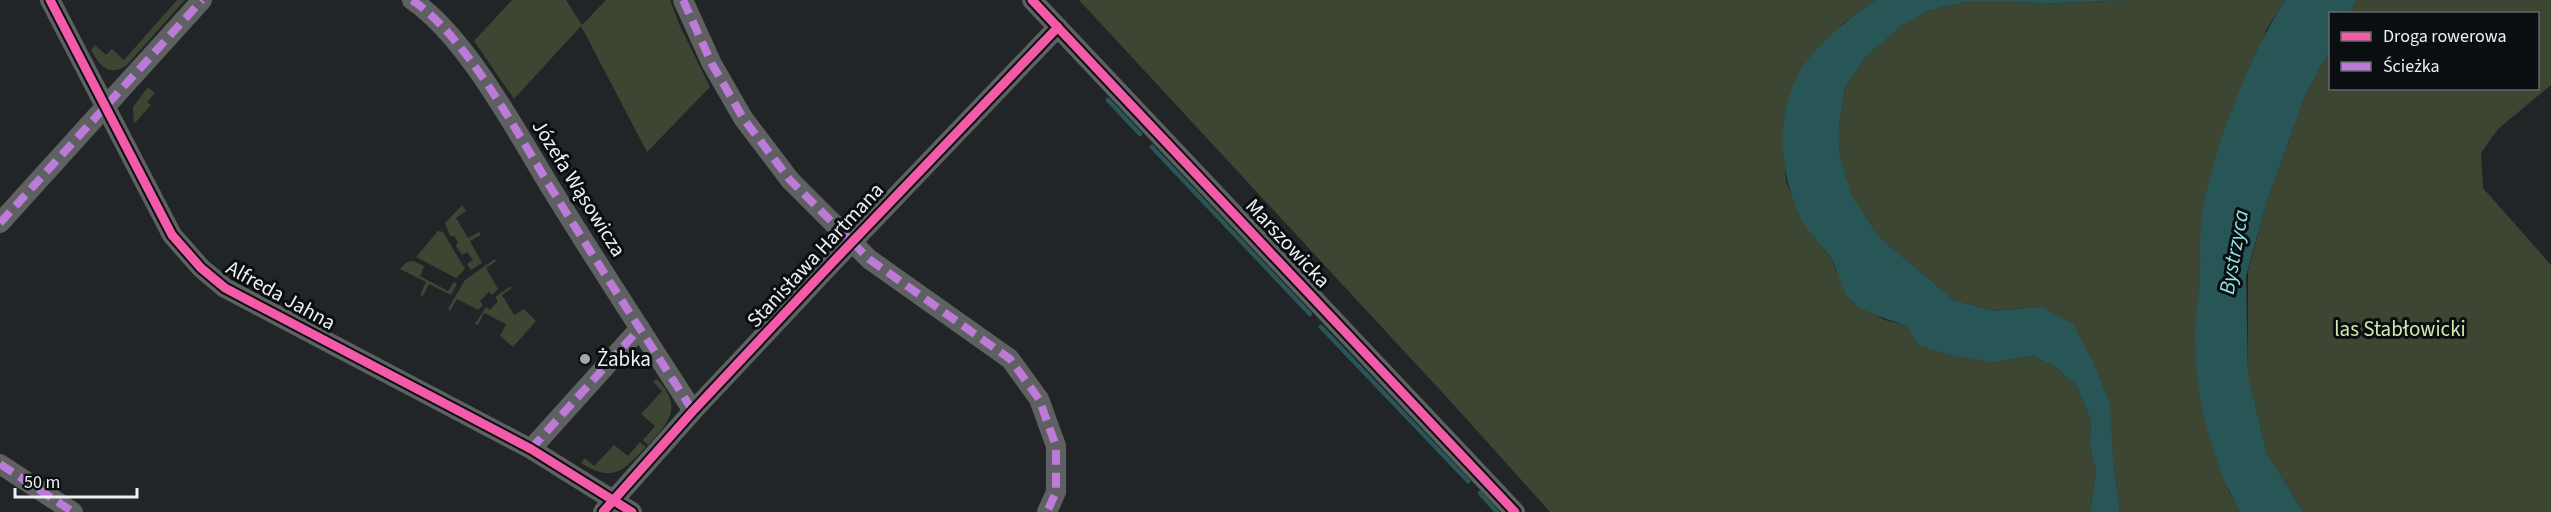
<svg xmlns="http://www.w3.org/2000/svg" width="2551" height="512" viewBox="0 0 2551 512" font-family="'Source Sans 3',sans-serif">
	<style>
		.green { fill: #3d4533 }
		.water { fill: #285656 }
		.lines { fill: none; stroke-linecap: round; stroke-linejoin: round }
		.stream { stroke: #285656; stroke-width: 4.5 }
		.minor { stroke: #5f6062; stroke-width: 20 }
		.quiet { stroke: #bd7bd9; stroke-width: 8; stroke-dasharray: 15 8; stroke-linecap: butt }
		.cycleway-casing { stroke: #0b0e10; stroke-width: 13 }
		.cycleway { stroke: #f35aa7; stroke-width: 9 }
		.poi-dot { fill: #a5a9ac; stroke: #0b0e10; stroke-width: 2 }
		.labels { text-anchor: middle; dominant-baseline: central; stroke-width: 6; stroke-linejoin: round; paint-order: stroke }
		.street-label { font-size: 21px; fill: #ecf0f3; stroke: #0b0e10 }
		.park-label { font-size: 21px; fill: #d0eaae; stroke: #0b0e10 }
		.poi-label { font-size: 21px; fill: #ecf0f3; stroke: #0b0e10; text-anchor: start }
		.water-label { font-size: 22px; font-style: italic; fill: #8fe6e5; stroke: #0b0e10 }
	</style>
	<rect width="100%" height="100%" fill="#222527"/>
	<path class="green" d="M 177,0 L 185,0 L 126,66 C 109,77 99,65 91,50 L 95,45 L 106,55 L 112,49 L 124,60 Z
		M 512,0 L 566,0 L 582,25 L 606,0 L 670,0 L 679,24 L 710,87 L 647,152 L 581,26 L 514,99 L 474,41 Z
		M 1079,0 L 1875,0 L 1840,26 L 1783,132 L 1786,182 L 1804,223 L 1831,259 L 1851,302 L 1885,320 L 1908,326 L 1994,362 L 2033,356 L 2055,367 L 2077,386 L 2091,421 L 2090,446 L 2096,472 L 2090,512 L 1550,512 L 1453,404 Z
		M 2128,0 L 2285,0 L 2266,30 L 2200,280 L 2195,332 L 2228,490 L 2240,512 L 2120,512 L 2113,461 L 2041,307 L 1995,311 L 1954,300 L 1879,237 L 1852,196 L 1839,151 L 1839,125 L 1845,87 L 1868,55 L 1903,25 L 1930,10 L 1970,1 L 2012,1 L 2040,4 Z
		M 2357,0 L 2551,0 L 2551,85 L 2498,129 L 2481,153 L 2483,188 L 2551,265 L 2551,512 L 2304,512 L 2267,454 L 2248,374 L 2248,271 L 2267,202 L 2305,96 L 2330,50 L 2330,88 L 2538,88 L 2538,14 L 2350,13 Z
		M 148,87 L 155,93 L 147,102 L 151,105 L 134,124 L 133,107 Z
		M 462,205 L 466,211 L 456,218 L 468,238 L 479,232 L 481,235 L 470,241 L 482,263 L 471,270 L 467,264 L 473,260 L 467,252 L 462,255 L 456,246 L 458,242 L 454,236 L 450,236 L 445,223 Z
		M 438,231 L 443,232 L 465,269 L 456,278 L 416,257 Z
		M 495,259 L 496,261 L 486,268 L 498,289 L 492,295 L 489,292 L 480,301 L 483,305 L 478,310 L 457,299 L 450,311 L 448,309 L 465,280 Z
		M 413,261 L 424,266 L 420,276 L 448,291 L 454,282 L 457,284 L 451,295 L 429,284 L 423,296 L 420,295 L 426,282 L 400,269 L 407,262 Z
		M 511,286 L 512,288 L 502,295 L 514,315 L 524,309 L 536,321 L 513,347 L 500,336 L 506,324 L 484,313 L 478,325 L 475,324 L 486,307 L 490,310 L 498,301 L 495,297 Z
		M 657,379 C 683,407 670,421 648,445 L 643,440 L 655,426 L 641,414 L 662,391 L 653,382 Z
		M 640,442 L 646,447 C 623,471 613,483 581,463 L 585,458 L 594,466 L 614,445 L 628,456 Z"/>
	<path class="water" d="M 1875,0 L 2128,0 L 2040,4 L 2012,1 L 1970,1 L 1930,10 L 1903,25 L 1868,55 L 1845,87 L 1839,125 L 1839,151 L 1852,196 L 1879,237 L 1954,300 L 1995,311 L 2041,307 L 2073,324 L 2092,360 L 2110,404 L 2113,461 L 2120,512 L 2090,512 L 2096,472 L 2090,446 L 2091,421 L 2077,386 L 2055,367 L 2033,356 L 1994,362 L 1950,355 L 1918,345 L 1908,326 C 1895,322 1859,311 1850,300 C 1841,289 1839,271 1831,259 C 1823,246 1811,236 1803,222 C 1778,176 1773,105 1807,61 C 1825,37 1850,18 1875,0 Z
		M 2285,0 L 2357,0 L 2350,13 L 2330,14 L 2330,50 L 2305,96 L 2267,202 L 2246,276 L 2248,374 L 2267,454 L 2304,512 L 2240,512 C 2210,458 2195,395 2195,333 C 2195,315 2199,297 2200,279 C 2201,258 2199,236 2202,215 C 2213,148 2249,57 2285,0 Z"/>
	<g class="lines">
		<path class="stream" d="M 1108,100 L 1140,134
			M 1152,147 L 1310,314
			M 1321,327 L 1468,481
			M 1480,493 L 1497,512"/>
		<path class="minor" d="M 50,0 L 172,235 L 201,268 L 225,288 L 531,449 L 632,512
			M 412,0 C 468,38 518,135 554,193 C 599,266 646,338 693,411
			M 683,0 L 712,64 L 743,118 L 790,180 L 869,259 L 1010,359 L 1039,399 L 1056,446 L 1056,492 L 1047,512
			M 1032,0 L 1515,512
			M 0,223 L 202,0
			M 531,449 L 640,328
			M 0,464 L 73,512
			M 603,512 L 693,411 L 832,263 L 1058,27"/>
		<path class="quiet" d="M 412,0 C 468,38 518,135 554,193 C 599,266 646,338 693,411
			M 683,0 L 712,64 L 743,118 L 790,180 L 869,259 L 1010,359 L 1039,399 L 1056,446 L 1056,492 L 1047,512
			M 0,223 L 202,0
			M 531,449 L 640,328
			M 0,464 L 73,512"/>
		<defs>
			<path id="cycleway" d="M 50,0 L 172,235 L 201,268 L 225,288 L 531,449 L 632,512
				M 1032,0 L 1515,512
				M 603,512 L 693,411 L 832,263 L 1058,27"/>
		</defs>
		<use href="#cycleway" class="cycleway-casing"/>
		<use href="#cycleway" class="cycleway"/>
	</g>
	<circle class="poi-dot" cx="585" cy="359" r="6"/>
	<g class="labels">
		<g class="street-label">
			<text transform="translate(579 188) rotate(58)">Józefa Wąsowicza</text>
			<text transform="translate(1288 243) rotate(47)">Marszowicka</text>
			<text transform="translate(815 255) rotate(-47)">Stanisława Hartmana</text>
			<text transform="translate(281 295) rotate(29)">Alfreda Jahna</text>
		</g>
		<g class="park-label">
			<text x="2400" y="329">las Stabłowicki</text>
		</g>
		<g class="poi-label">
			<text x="597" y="359">Żabka</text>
		</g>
		<g class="water-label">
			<text transform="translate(2234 252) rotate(-80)">Bystrzyca</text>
		</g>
	</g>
	<rect x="2329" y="12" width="210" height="78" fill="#0b0e10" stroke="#65686b" stroke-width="1.5"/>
	<rect x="2341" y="32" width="30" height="9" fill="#f35aa7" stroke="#65686b" stroke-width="1.5"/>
	<text x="2383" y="42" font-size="18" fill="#ecf0f3">Droga rowerowa</text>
	<rect x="2341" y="62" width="30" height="9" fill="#bd7bd9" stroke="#65686b" stroke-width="1.5"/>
	<text x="2383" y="72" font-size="18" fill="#ecf0f3">Ścieżka</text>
	<path d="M15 488v9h122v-9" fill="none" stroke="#ecf0f3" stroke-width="3"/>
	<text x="24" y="488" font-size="18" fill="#ecf0f3" stroke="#0b0e10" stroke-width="4.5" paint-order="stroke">50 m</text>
</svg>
